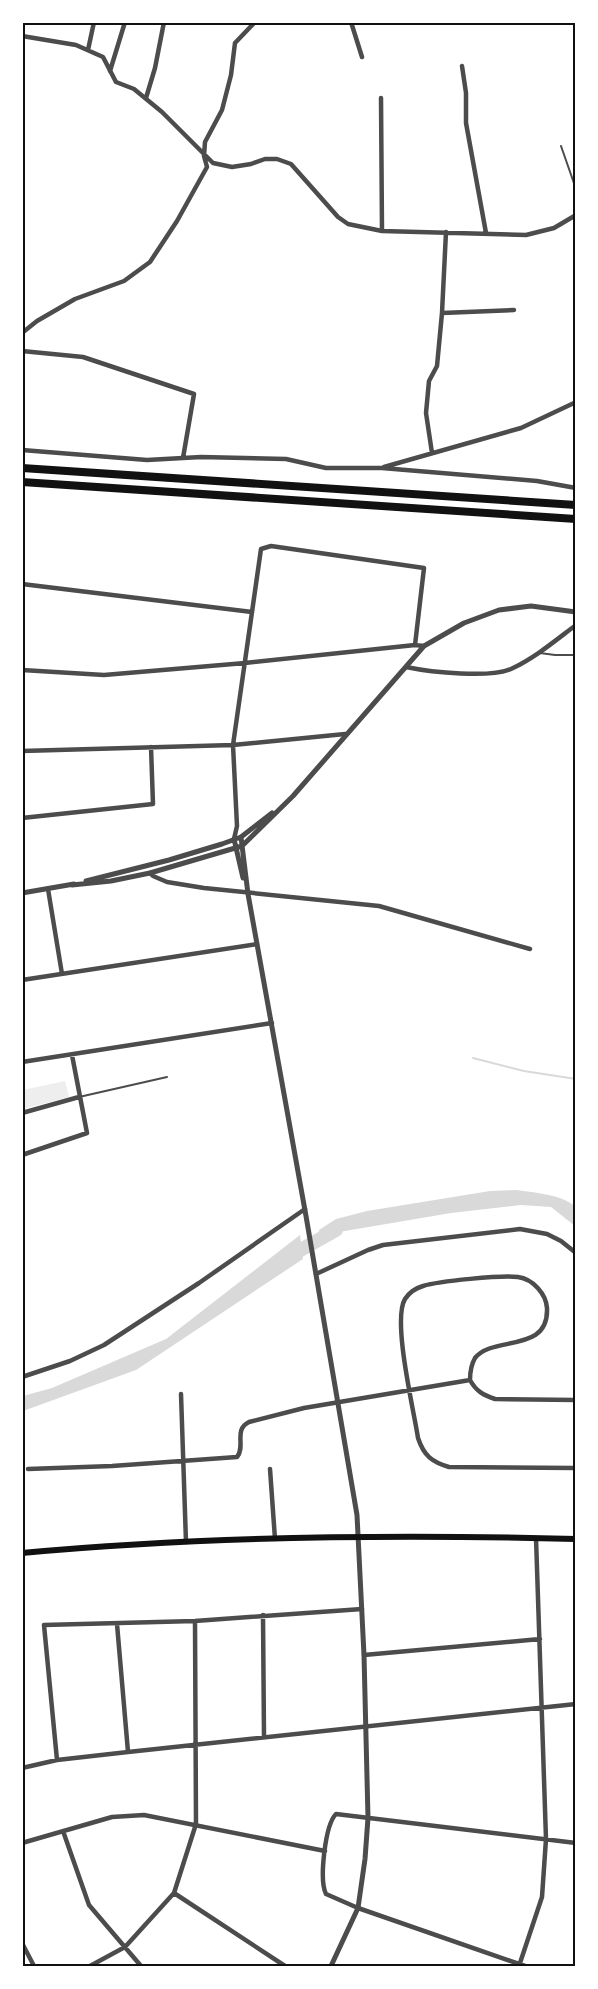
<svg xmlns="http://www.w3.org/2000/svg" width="598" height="1989" viewBox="0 0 598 1989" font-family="Mulish,sans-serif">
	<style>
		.green { fill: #eee }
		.water { fill: #d9d9d9 }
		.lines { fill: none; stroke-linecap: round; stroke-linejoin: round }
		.stream { stroke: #d9d9d9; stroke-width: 2 }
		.river { stroke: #d9d9d9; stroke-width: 14 }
		.service { stroke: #4c4c4c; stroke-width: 2 }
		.minor { stroke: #4c4c4c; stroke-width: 4.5 }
		.tertiary { stroke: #4c4c4c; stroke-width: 5 }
		.secondary { stroke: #111; stroke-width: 6 }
		.motorway { stroke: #111; stroke-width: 8 }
		.neatline { fill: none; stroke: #111; stroke-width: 2 }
	</style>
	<rect width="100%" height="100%" fill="#fff"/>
	<path class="green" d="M 65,1081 L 69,1097 L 23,1109 L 23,1090 Z"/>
	<path class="water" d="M 516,1190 C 536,1193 559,1194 575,1206 L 575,1226 L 551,1207 L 521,1205 L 451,1213 L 339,1232 L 321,1242 L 319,1230 L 336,1219 L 367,1211 L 490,1191 Z
		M 300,1235 L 303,1259 L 136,1370 L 23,1411 L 23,1396 L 52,1388 L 166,1339 Z"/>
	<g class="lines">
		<path class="stream" d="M 473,1058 L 524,1071 L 576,1079"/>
		<path class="river" d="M 288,1257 L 336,1230"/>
		<path class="service" d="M 561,146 L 576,189
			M 540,653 L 555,655 L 576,655
			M 79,1097 L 167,1077"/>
		<path class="minor" d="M 351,22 L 362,57
			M 22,36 L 76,45 L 103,57 L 116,82 L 134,89 L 162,112 L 213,163 L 232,167 L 251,164 L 265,159 L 277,159 L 291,164 L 338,217 L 348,224 L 382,231 L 526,235 L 554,228 L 576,215
			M 88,50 L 94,22
			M 462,66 L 466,93 L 466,123 L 486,233
			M 110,71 L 125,22
			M 146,98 L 155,68 L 164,22
			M 381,98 L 382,231
			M 442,313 L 514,310
			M 22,333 L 37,321 L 75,299 L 124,281 L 150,262 L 177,221 L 207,167 L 204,156 L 205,142 L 222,110 L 231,75 L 235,43 L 255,22
			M 22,351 L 83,357 L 194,394 L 183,458
			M 22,450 L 147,460 L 201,457 L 286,459 L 326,468 L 382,468 L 537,481 L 576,488
			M 432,453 L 426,413 L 429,381 L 437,366 L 442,313 L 446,232
			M 384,467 L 521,428 L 574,403
			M 22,584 L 252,612
			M 406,667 C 430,672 492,679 513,668 C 536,657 556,640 576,625
			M 22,670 L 104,675 L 245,663 L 415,645 L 424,646
			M 22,751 L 233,745 L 345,734
			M 22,818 L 153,804 L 151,747
			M 234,839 L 237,826 L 233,745 L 261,549 L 271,546 L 424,568 L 415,645
			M 150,873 L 153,876 L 167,882 L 204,888 L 379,906 L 530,949
			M 48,889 L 62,974
			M 22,980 L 257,944
			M 22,1062 L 272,1023
			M 22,1113 L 79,1097
			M 22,1155 L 87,1133 L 72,1055
			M 316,1274 L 368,1250 L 383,1245 L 520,1229 L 547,1234 L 561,1241 L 576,1253
			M 22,1377 L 70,1361 L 104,1345 L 199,1283 L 305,1209
			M 470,1380 C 470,1372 471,1365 475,1358 C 493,1335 549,1354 547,1308 C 546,1294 533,1279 518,1277 C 501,1275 439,1281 423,1286 C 416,1288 409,1293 405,1299 C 392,1320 414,1411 418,1438 C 424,1456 432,1462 449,1467 L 576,1468
			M 470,1380 C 476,1391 483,1395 495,1399 L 576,1400
			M 181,1394 L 186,1542
			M 28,1469 L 112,1466 L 237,1457 C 246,1446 233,1430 249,1422 L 304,1408 L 470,1380
			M 270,1469 L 275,1539
			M 263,1615 L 264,1737
			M 117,1624 L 128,1752
			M 364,1655 L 540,1639
			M 57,1760 L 44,1625 L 195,1621 L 362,1609
			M 22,1768 L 57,1760 L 128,1752 L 576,1704
			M 63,1831 L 89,1905 L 141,1966
			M 22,1843 L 112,1817 L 144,1815 L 325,1851
			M 174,1893 L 285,1966
			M 22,1943 L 34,1966
			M 90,1966 L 125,1947 L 174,1893 L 196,1824 L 195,1621
			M 519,1966 L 542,1897 L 546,1839 L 536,1538
			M 525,1966 L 358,1908 L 326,1894 C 319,1880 325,1825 336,1814 L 576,1843"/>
		<path class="tertiary" d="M 241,837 L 248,894 L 306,1216 L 357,1515 L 364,1655 L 368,1818 L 365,1859 L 358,1908 L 331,1966
			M 234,839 L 243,878
			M 86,881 L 169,860 L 222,844 L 241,837 L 272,813
			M 72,885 L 111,881 L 150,873 L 242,846 L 293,796 L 424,646 L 464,623 L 499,610 L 531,606 L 576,612
			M 22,893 L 74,884"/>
		<path class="secondary" d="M 22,1553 C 206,1536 391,1534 576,1539"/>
		<path class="motorway" d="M 22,468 L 576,505
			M 22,482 L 576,519"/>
	</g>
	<rect width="598" height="1989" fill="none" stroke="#ffffff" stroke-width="48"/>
	<rect x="24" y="24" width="550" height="1941" class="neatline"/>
</svg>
